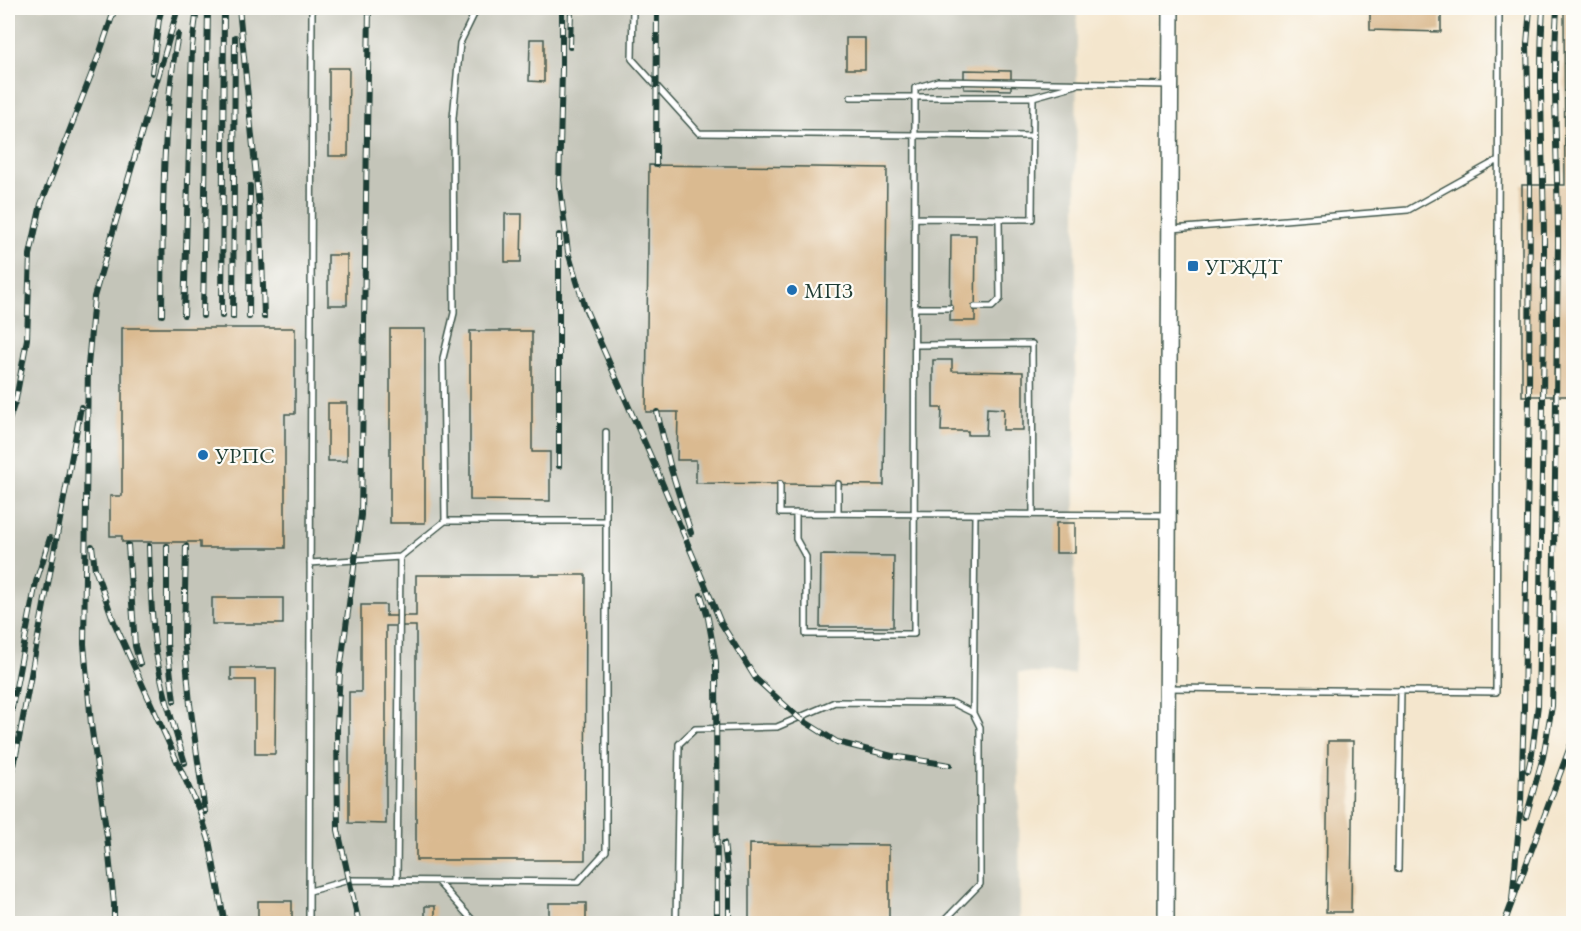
<svg xmlns="http://www.w3.org/2000/svg" width="1581" height="931" viewBox="0 0 1581 931" font-family="'EB Garamond',serif">
	<style>
		.industrial { fill: #c4c5b9 }
		.building { fill: #daba90 }
		.lines { fill: none; stroke-linecap: round; stroke-linejoin: round }
		.lane-casing { stroke: #3f564b; stroke-width: 8 }
		.secondary-casing { stroke: #3f564b; stroke-width: 18 }
		.lane { stroke: #fff; stroke-width: 5 }
		.secondary { stroke: #fff; stroke-width: 15 }
		.rail-casing { stroke: #1f3d34; stroke-width: 6 }
		.rail { stroke: #fdfcf7; stroke-width: 4; stroke-dasharray: 11; stroke-linecap: butt }
		.poi-dot { fill: #1f6fb2; stroke: #fdfcf7; stroke-width: 2 }
		.labels { text-anchor: middle; dominant-baseline: central; stroke-width: 4.5; stroke-linejoin: round; paint-order: stroke }
		.poi-label { font-size: 22px; fill: #1f3d34; stroke: #fdfcf7; text-anchor: start }
	</style>
	<rect width="100%" height="100%" fill="#fdfcf7"/>
	<filter id="ink" filterUnits="userSpaceOnUse"><feTurbulence type="fractalNoise" baseFrequency=".0167" numOctaves="2"/><feDisplacementMap in="SourceGraphic" scale="12" xChannelSelector="R" yChannelSelector="G"/><feConvolveMatrix kernelMatrix="1 2 1 2 8 2 1 2 1" color-interpolation-filters="sRGB"/></filter>
	<filter id="wash" filterUnits="userSpaceOnUse"><feTurbulence type="fractalNoise" baseFrequency=".008" numOctaves="4" result="noise"/><feDisplacementMap in="SourceGraphic" scale="24" xChannelSelector="R" yChannelSelector="G"/><feGaussianBlur stdDeviation="1.35" result="paint"/><feColorMatrix in="noise" values="0 0 0 0 0 0 0 0 0 0 0 0 0 0 0 0 0 1.4 0 .05"/><feComposite in="paint" operator="in"/></filter>
	<g filter="url(#wash)">
		<rect width="100%" height="100%" fill="#f4e6cd"/>
		<path class="industrial" d="M 8,8 L 1077,8 L 1074,674 L 1018,673 L 1020,923 L 8,923 Z"/>
		<g id="blocks">
			<path class="building" d="M 1370,8 L 1441,8 L 1441,32 L 1370,30 Z
				M 1564,8 L 1574,8 L 1574,396 L 1522,396 L 1522,185 L 1565,185 Z
				M 846,38 L 865,38 L 865,69 L 846,69 Z
				M 530,39 L 544,39 L 544,82 L 529,81 Z
				M 329,68 L 349,68 L 348,156 L 329,156 Z
				M 964,70 L 1011,71 L 1011,90 L 964,89 Z
				M 649,165 L 887,168 L 884,485 L 696,483 L 696,460 L 677,460 L 678,412 L 646,412 Z
				M 505,214 L 522,214 L 521,262 L 505,262 Z
				M 951,235 L 976,235 L 975,321 L 950,321 Z
				M 328,255 L 347,255 L 347,305 L 328,305 Z
				M 122,328 L 295,328 L 295,414 L 285,414 L 285,548 L 200,548 L 200,542 L 122,542 L 122,536 L 110,536 L 110,496 L 122,496 Z
				M 390,329 L 425,329 L 425,523 L 390,523 Z
				M 470,331 L 532,331 L 532,452 L 550,452 L 550,501 L 470,500 Z
				M 933,360 L 952,360 L 952,371 L 1023,372 L 1023,430 L 1003,430 L 1004,409 L 987,408 L 986,435 L 968,435 L 968,431 L 941,431 L 942,408 L 933,408 Z
				M 328,403 L 347,403 L 347,461 L 328,461 Z
				M 1056,523 L 1075,523 L 1075,553 L 1056,553 Z
				M 821,555 L 894,556 L 893,627 L 820,627 Z
				M 416,575 L 586,575 L 585,860 L 416,860 L 416,626 L 386,626 L 386,824 L 349,823 L 349,692 L 361,692 L 361,605 L 386,605 L 386,616 L 416,616 Z
				M 212,598 L 283,598 L 283,624 L 212,624 Z
				M 231,668 L 276,668 L 275,754 L 255,754 L 255,680 L 231,680 Z
				M 1328,741 L 1353,741 L 1351,912 L 1326,912 Z
				M 749,844 L 889,845 L 889,924 L 749,924 Z
				M 258,901 L 292,901 L 292,924 L 258,924 Z
				M 549,903 L 586,903 L 586,924 L 549,924 Z
				M 425,906 L 435,906 L 435,924 L 425,924 Z"/>
		</g>
	</g>
	<g filter="url(#ink)">
		<use href="#blocks" fill-opacity="0" stroke="#3f564b" stroke-width="1.5"/>
		<g class="lines">
			<defs>
				<path id="lane" d="M 633,8 L 632,59 L 699,133 L 1033,136
					M 851,97 L 1033,97 L 1076,85
					M 915,218 L 1032,219 L 1033,97
					M 1172,229 L 1408,210 L 1498,160
					M 975,307 L 992,307 L 1000,299 L 999,219
					M 915,308 L 950,308
					M 915,345 L 1032,344 L 1033,514
					M 780,484 L 780,513 L 1166,515
					M 838,484 L 838,513
					M 796,513 L 796,539 L 806,557 L 806,634 L 914,634 L 915,88 L 938,81 L 1170,85
					M 445,521 L 443,358 L 454,313 L 453,118 L 460,43 L 477,8
					M 310,563 L 400,557
					M 1168,688 L 1496,692 L 1499,8
					M 1398,869 L 1401,690
					M 397,880 L 400,557 L 445,521 L 606,521
					M 437,881 L 476,924
					M 310,891 L 349,880 L 578,882 L 606,851 L 606,432
					M 309,924 L 312,8
					M 676,924 L 679,744 L 695,729 L 777,727 L 835,702 L 953,703 L 973,713
					M 941,924 L 980,884 L 980,727 L 973,713 L 975,514"/>
				<path id="secondary" d="M 1166,924 L 1171,8"/>
			</defs>
			<use href="#lane" class="lane-casing"/>
			<use href="#secondary" class="secondary-casing"/>
			<use href="#lane" class="lane"/>
			<use href="#secondary" class="secondary"/>
			<defs>
				<path id="rail" d="M 239,8 L 261,226 L 264,317
					M 570,47 L 571,8
					M 152,73 L 159,19 L 162,8
					M 656,165 L 657,8
					M 559,179 L 568,252 L 585,308 L 655,466 L 721,623 L 756,679 L 799,718 L 837,742 L 892,756 L 950,765
					M 559,187 L 562,70 L 562,8
					M 162,315 C 163,221 161,126 178,34
					M 184,315 L 192,47 L 197,8
					M 203,316 L 208,8
					M 222,316 L 224,8
					M 233,317 L 235,37
					M 249,317 L 250,186
					M 657,412 L 671,469 L 691,533
					M 8,423 L 16,399 L 27,339 L 30,255 L 41,204 L 100,52 L 115,8
					M 559,466 L 559,235
					M 128,545 L 135,646 L 140,664
					M 92,546 L 95,569 L 114,622 L 200,812 L 209,840 L 225,924
					M 149,546 C 150,581 151,616 156,652 C 162,690 174,727 185,763
					M 167,546 L 167,644 L 174,701
					M 186,546 L 184,638 L 190,704 L 205,812
					M 701,595 L 708,618 L 716,662 L 717,924
					M 8,729 L 36,582 L 50,538
					M 1528,771 L 1532,753 L 1538,705 C 1541,553 1544,400 1544,248 C 1544,168 1538,87 1543,8
					M 8,798 L 81,407
					M 1526,817 L 1543,757 L 1552,706 C 1555,552 1557,398 1558,243 C 1558,165 1552,86 1557,8
					M 724,843 L 729,885 L 729,924
					M 1512,900 L 1521,803 L 1524,707 L 1529,396 L 1530,185 L 1527,44 L 1530,8
					M 114,924 L 114,904 L 107,836 L 91,724 L 84,644 L 88,366 L 94,297 L 178,8
					M 359,924 L 338,830 L 337,727 L 340,671 L 361,515 L 369,8
					M 1504,924 L 1574,736"/>
			</defs>
			<use href="#rail" class="rail-casing"/>
			<use href="#rail" class="rail"/>
		</g>
	</g>
	<g class="poi-dot">
		<rect x="1187" y="260" width="12" height="12" rx="3"/>
		<circle cx="792" cy="290" r="6"/>
		<circle cx="203" cy="455" r="6"/>
	</g>
	<g class="labels">
		<g class="poi-label">
			<text x="1205" y="266">УГЖДТ</text>
			<text x="804" y="290">МПЗ</text>
			<text x="215" y="455">УРПС</text>
		</g>
	</g>
	<rect width="1581" height="931" fill="none" stroke="#fdfcf7" stroke-width="30"/>
</svg>
